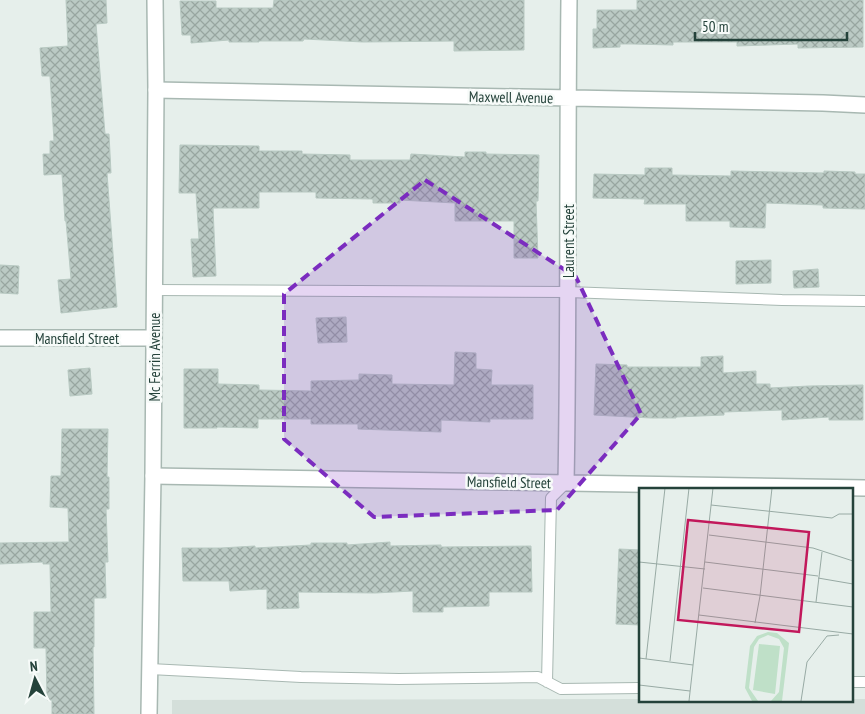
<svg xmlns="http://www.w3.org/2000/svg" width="865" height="714" viewBox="0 0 865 714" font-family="'PT Sans Narrow',sans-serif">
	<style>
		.built { fill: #d4dfda }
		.building { fill: url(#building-cross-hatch); stroke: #b8c9c2 }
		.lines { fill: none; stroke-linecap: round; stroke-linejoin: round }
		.service-casing { stroke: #a8b8b2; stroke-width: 12 }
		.minor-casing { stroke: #a8b8b2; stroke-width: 18 }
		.tertiary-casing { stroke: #a8b8b2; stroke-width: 18 }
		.service { stroke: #fff; stroke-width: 10 }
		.minor { stroke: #fff; stroke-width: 15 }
		.tertiary { stroke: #fff; stroke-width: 15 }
		.marked { fill: #7b2cbf; fill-opacity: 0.2; stroke: #7b2cbf; stroke-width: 4; stroke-dasharray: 10 6; stroke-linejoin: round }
		.labels { text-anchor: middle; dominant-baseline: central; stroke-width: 5; stroke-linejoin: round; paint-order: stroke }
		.street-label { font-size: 15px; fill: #24423a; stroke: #f7fbf9 }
		.inset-road { fill: none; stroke: #98aaa4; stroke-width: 1 }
		.view { fill: #c2185b; fill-opacity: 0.15; stroke: #c2185b; stroke-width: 2.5 }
		.inset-edge { fill: none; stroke: #24423a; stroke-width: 2.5 }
	</style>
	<defs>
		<pattern id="building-cross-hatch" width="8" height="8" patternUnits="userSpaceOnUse" patternTransform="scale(1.25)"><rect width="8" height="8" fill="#bbcac4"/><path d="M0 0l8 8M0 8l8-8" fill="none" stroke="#98a6a0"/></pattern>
	</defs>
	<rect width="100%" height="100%" fill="#e6efeb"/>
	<path class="built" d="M 640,699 L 640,700 L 851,700 L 851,699 L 865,699 L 865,714 L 172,714 L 172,700 Z"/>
	<path class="building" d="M 66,0 L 106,0 L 107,23 L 96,24 L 105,134 L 109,134 L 111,173 L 107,173 L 117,307 L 61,313 L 58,280 L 71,279 L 66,221 L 65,221 L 62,174 L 44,175 L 43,154 L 50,154 L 50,141 L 54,141 L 50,76 L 42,76 L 40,48 L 68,46 Z
		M 274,0 L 524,0 L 524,50 L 454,51 L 454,41 L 363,42 L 304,39 L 303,41 L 259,41 L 259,42 L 229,42 L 229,40 L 191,43 L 191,35 L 182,35 L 180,1 L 216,1 L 216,8 L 273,8 Z
		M 637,0 L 863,0 L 863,47 L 798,48 L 798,44 L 737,46 L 737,42 L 673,42 L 673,45 L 633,44 L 620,44 L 620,47 L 593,48 L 593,29 L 597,29 L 597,10 L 637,10 Z
		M 180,145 L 259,146 L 259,151 L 302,151 L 302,154 L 350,155 L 350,160 L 410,160 L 411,154 L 465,157 L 465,152 L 486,152 L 486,154 L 539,155 L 538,201 L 536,201 L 538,258 L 514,258 L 514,221 L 455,221 L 455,203 L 400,200 L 400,203 L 373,203 L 373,199 L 316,198 L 316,192 L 259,192 L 259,208 L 213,208 L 216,276 L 193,277 L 191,239 L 199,239 L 196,193 L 179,193 Z
		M 645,168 L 672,168 L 672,175 L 731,176 L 731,171 L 824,173 L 824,171 L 855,172 L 855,174 L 865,174 L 865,209 L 823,208 L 823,205 L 766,203 L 765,228 L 730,227 L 730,221 L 686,221 L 686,204 L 644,204 L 645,199 L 593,198 L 594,174 L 645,175 Z
		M 771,260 L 771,283 L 736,284 L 736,261 Z
		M 0,265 L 19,266 L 18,294 L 0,293 Z
		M 818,269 L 819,287 L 794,288 L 793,271 Z
		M 346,317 L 347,342 L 318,343 L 316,318 Z
		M 455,352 L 476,353 L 476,369 L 492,370 L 491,385 L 533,385 L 533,419 L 490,419 L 490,422 L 441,420 L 441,432 L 358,429 L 358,424 L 311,424 L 311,419 L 258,419 L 258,428 L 217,427 L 217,428 L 184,428 L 184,369 L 218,369 L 218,384 L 259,385 L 259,390 L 311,391 L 311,381 L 359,380 L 359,374 L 392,375 L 392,384 L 454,385 Z
		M 723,356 L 723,373 L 756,371 L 756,384 L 770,384 L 770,388 L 809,386 L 863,385 L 863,420 L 829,420 L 829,417 L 782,420 L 782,410 L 724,412 L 724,415 L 676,417 L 676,418 L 651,418 L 594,415 L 596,364 L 627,365 L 627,367 L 701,367 L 701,357 Z
		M 90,368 L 92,394 L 70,396 L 68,370 Z
		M 62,429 L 108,429 L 107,477 L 109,477 L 109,509 L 106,509 L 108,562 L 105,562 L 106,598 L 94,598 L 94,647 L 93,647 L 94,714 L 52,714 L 52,700 L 47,700 L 46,648 L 34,648 L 34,612 L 51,612 L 50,564 L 43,564 L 43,562 L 0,564 L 0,543 L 69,542 L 68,508 L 50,507 L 51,476 L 61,476 Z
		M 390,542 L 390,546 L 441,545 L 441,547 L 531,546 L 532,592 L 489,592 L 489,606 L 443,607 L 443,612 L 413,612 L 413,591 L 375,593 L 298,592 L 299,608 L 267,609 L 267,589 L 230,591 L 229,581 L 183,581 L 182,548 L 221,548 L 255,546 L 255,548 L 311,545 L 311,543 L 347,543 L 347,545 Z
		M 619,549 L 640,550 L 640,625 L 616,624 Z"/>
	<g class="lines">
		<defs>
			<path id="service" d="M 154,290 L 568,292 L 782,300 L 865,301
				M 150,669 L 301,677 L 399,679 L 538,677 L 561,689 L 640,688
				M 547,682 L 551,498 L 566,483
				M 851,682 L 865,682"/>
			<path id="minor" d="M 156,90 L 823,103 L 865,105
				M 0,338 L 154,338
				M 153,476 L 865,488
				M 566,483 C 569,322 567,161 569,0"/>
			<path id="tertiary" d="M 149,714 L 153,476 L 156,90 L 155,0"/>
		</defs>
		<use href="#service" class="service-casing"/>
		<use href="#minor" class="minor-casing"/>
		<use href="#tertiary" class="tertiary-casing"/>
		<use href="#service" class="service"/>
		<use href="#minor" class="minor"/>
		<use href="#tertiary" class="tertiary"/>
	</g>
	<path class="marked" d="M 425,180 L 576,277 L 641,414 L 557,510 L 374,517 L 284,439 L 284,294 Z"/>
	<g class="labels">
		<g class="street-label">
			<text transform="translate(511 97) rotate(1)">Maxwell Avenue</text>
			<text transform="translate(568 241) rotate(-90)">Laurent Street</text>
			<text x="77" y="338">Mansfield Street</text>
			<text transform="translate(154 357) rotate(-90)">Mc Ferrin Avenue</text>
			<text transform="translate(509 482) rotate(1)">Mansfield Street</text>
		</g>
	</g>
	<g transform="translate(639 488)">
		<rect width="214" height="214" fill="#e6efeb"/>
		<path d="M 129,144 L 138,145 L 150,155 L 143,213 L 132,213 L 140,204 L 145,160 L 140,151 L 129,147 L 120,151 L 115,159 L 110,200 L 119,213 L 113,213 L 106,200 L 111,158 L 118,148 ZM 120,156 L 141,158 L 136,206 L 114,202 Z" fill="#bfe0c8"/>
		<path class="inset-road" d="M 72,17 L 193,30 L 200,26 L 214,26M 70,47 L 174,60 L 214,73M 0,74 L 66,81M 66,74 L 179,88M 179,90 L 214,96M 64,100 L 214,119M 121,108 L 133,0M 177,114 L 183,64M 60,127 L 214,146M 116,135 L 121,108M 0,170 L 54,177M 7,171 L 26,0M 31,173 L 50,0M 0,197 L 51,203M 50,213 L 74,0M 162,213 L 168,174 L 188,148 L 200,147"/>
		<path class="view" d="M 49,32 L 170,44 L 160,144 L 39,132 Z"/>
		<rect width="214" height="214" class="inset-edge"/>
	</g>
	<g transform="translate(35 679) rotate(354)" stroke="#f7fbf9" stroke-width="4" paint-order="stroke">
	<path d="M0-4L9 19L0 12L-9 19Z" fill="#24423a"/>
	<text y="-8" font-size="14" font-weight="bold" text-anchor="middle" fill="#24423a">N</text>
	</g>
	<path d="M695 32v8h152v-8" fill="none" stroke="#24423a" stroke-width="2.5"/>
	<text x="702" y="32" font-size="15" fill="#24423a" stroke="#f7fbf9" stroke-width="4" paint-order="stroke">50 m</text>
</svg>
